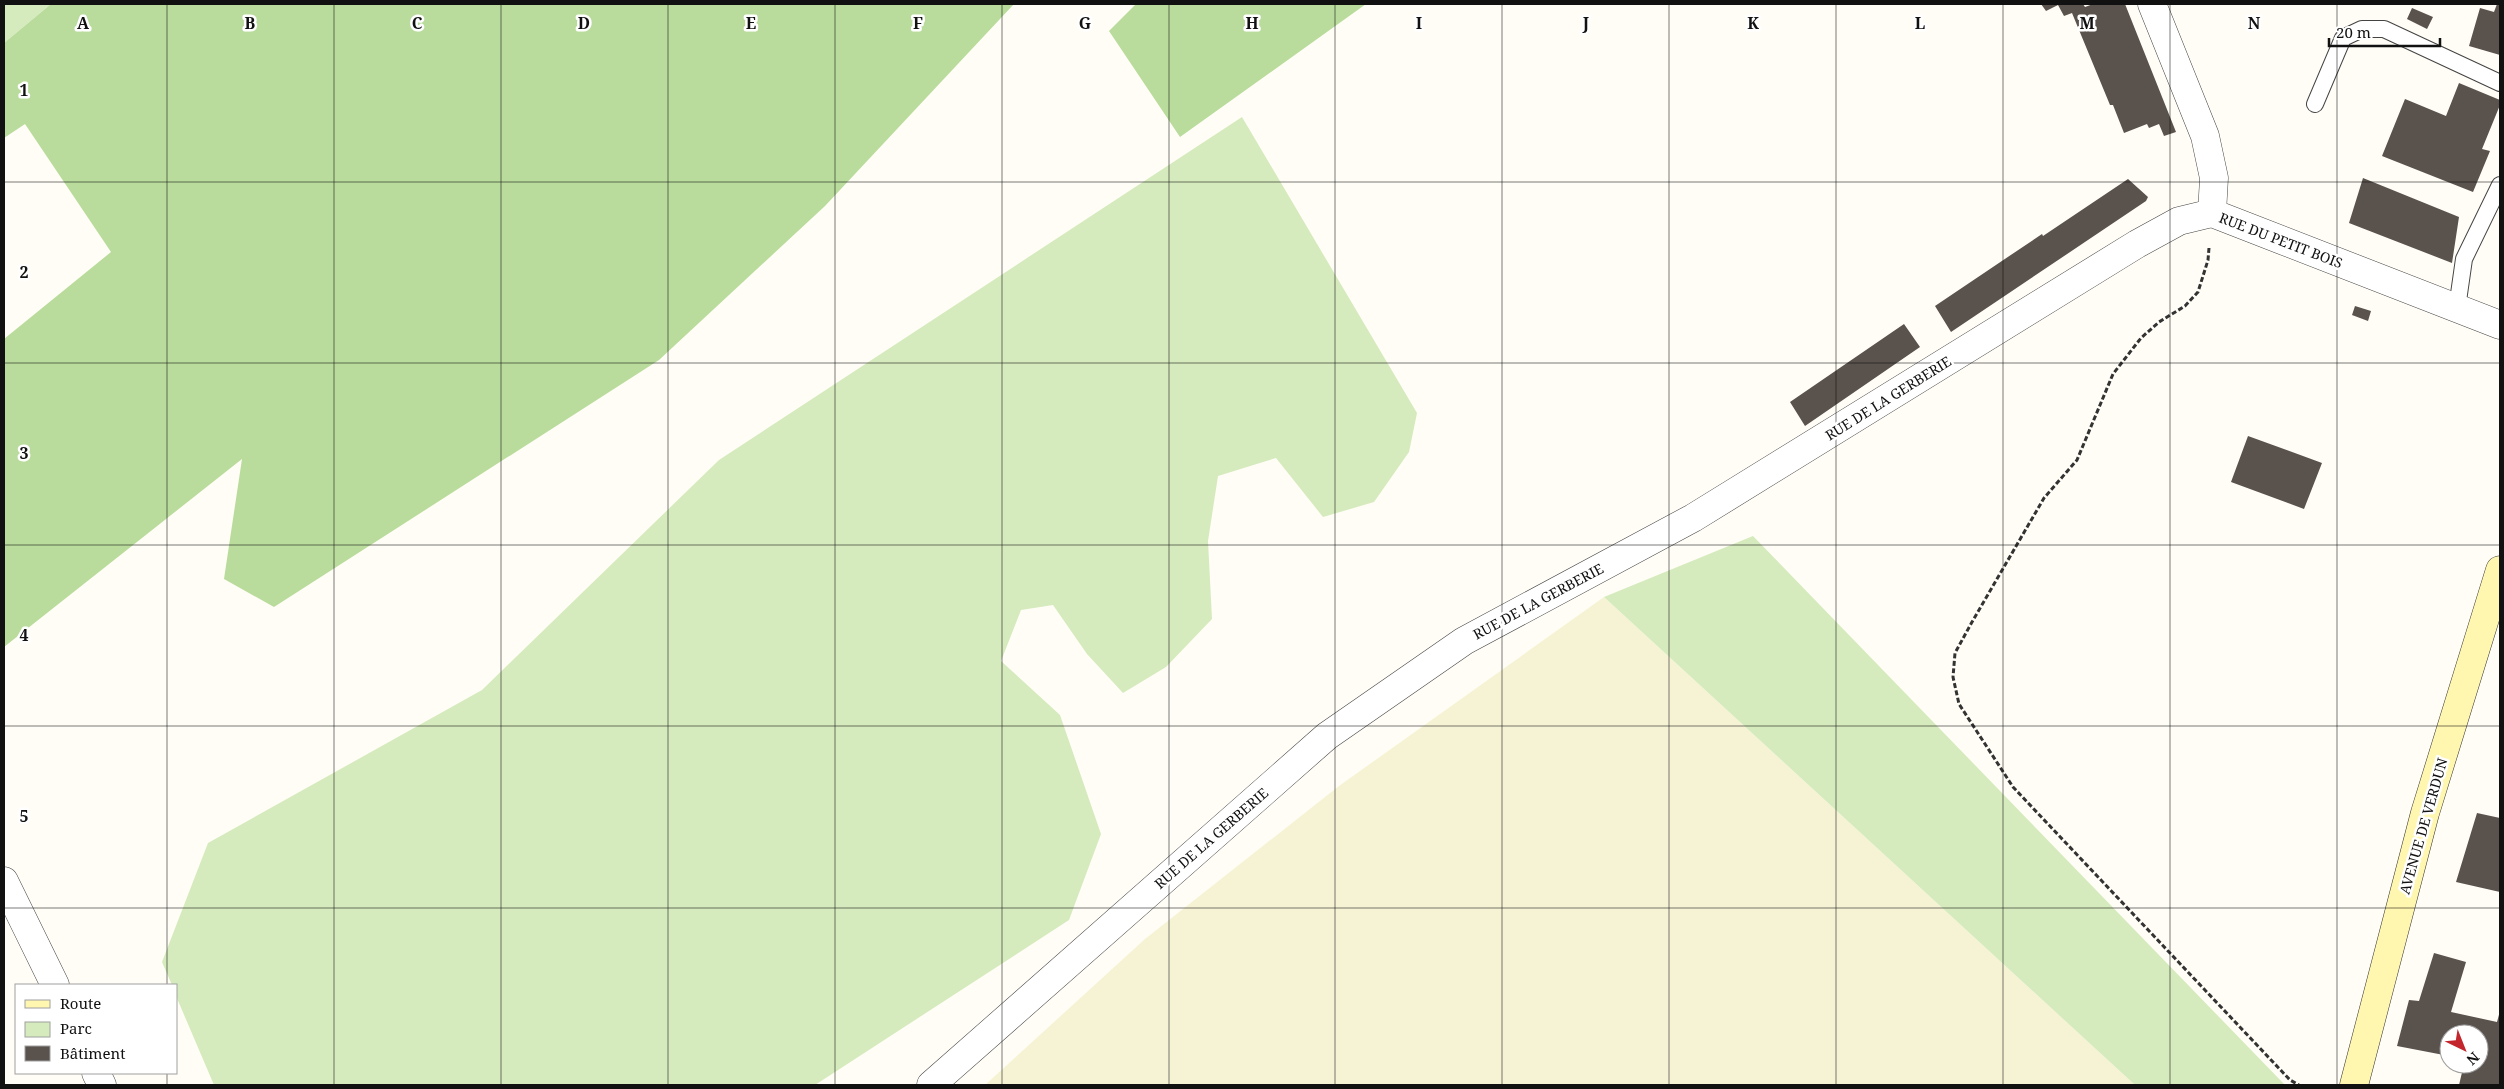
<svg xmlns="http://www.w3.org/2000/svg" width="2504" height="1089" viewBox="0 0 2504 1089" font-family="'Noto Serif',serif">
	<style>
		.farmland { fill: #f6f3d4 }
		.green { fill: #d5ebbd }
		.forest { fill: #b9dc9c }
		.building { fill: #5a524d }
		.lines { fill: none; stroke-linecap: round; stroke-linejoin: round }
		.service-casing { stroke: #444; stroke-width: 18 }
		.minor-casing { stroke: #444; stroke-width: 29 }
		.secondary-casing { stroke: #333; stroke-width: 29 }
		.path { stroke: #333; stroke-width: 3; stroke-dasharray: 5 2.5; stroke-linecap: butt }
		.service { stroke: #fff; stroke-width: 16 }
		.minor { stroke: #fff; stroke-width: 28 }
		.secondary { stroke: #fff6b0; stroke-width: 28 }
		.grid { fill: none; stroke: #111; stroke-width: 1; stroke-opacity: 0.55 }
		.labels { text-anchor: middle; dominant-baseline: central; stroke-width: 5; stroke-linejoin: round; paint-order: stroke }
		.street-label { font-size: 14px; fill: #111; stroke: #fff }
		.grid-label { font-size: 16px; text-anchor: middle; font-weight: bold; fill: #111; stroke: #fff; stroke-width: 5; stroke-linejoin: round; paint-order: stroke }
	</style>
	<rect width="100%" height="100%" fill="#fffdf5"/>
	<path class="farmland" d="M 1604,597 L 2135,1085 L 985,1085 L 1145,939 L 1339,786 Z"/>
	<path class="green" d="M 4,4 L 51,4 L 4,43 Z
		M 1242,117 L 1417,413 L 1409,452 L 1374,502 L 1323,517 L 1276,458 L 1218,476 L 1208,541 L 1212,619 L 1166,667 L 1123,693 L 1087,654 L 1053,605 L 1021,610 L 1001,661 L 1060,715 L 1101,834 L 1069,920 L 815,1085 L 214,1085 L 176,996 L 176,985 L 172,985 L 162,962 L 208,843 L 482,690 L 719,460 Z
		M 1753,536 L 2285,1085 L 2135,1085 L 1604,597 Z"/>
	<path class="forest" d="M 51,4 L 1014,4 L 825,206 L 659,360 L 274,607 L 224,579 L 242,459 L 4,647 L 4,339 L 111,252 L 25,124 L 4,138 L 4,43 Z
		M 1136,4 L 1366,4 L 1180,137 L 1109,31 Z"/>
	<path class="building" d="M 2041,4 L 2083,4 L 2085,7 L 2093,4 L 2125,4 L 2176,132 L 2164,136 L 2159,124 L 2149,128 L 2147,124 L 2124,133 L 2113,105 L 2110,105 L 2072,13 L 2064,16 L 2058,5 L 2046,11 Z
		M 2497,4 L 2500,4 L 2500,55 L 2469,46 L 2480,8 L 2494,12 Z
		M 2412,8 L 2433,17 L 2427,29 L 2407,19 Z
		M 2459,83 L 2500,100 L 2500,105 L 2482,149 L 2490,151 L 2473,192 L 2382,156 L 2405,99 L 2446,116 Z
		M 2363,178 L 2459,217 L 2452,263 L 2349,223 Z
		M 2128,179 L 2148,197 L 2146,201 L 1951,332 L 1935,306 L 2042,234 L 2043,236 Z
		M 2355,306 L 2371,311 L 2368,321 L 2352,315 Z
		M 1904,324 L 1920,347 L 1805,426 L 1790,402 Z
		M 2248,436 L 2322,463 L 2304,509 L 2231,482 Z
		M 2477,813 L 2500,818 L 2500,892 L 2456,882 Z
		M 2434,953 L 2466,962 L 2451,1012 L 2497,1022 L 2500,1011 L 2500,1085 L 2459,1085 L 2464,1064 L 2479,1064 L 2479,1034 L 2449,1034 L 2449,1056 L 2397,1046 L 2409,1000 L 2419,1001 Z"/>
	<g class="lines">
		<defs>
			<path id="service" d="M 2315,104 L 2343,38 L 2362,29 L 2384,29 L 2500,83
				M 2457,308 L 2464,259 L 2500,185"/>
			<path id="minor" d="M 2152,4 L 2205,136 L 2214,178 L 2212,213 L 2500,325
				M 4,881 L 55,985
				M 96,1073 L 102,1085
				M 931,1085 L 1327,736 L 1464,641 L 1693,518 L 2137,244 L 2179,221 L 2212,213"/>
			<path id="secondary" d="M 2354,1085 L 2425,813 L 2500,570"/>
		</defs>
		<use href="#service" class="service-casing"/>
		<use href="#minor" class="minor-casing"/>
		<use href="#secondary" class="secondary-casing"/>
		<path class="path" d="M 2209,248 L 2208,260 L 2198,292 L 2185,306 L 2159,322 L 2141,338 L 2113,374 L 2077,460 L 2044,498 L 1972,622 L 1955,653 L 1953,677 L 1959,704 L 2013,787 L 2290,1080 L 2299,1085"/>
		<use href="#service" class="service"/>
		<use href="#minor" class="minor"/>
		<use href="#secondary" class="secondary"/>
	</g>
	<path class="grid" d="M 167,4 L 167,985M 334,4 L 334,1085M 501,4 L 501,1085M 668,4 L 668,1085M 835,4 L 835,1085M 1002,4 L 1002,1085M 1169,4 L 1169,1085M 1335,4 L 1335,1085M 1502,4 L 1502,1085M 1669,4 L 1669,1085M 1836,4 L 1836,1085M 2003,4 L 2003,1085M 2170,4 L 2170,1085M 2337,4 L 2337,1085M 4,182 L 2500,182M 4,363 L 2500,363M 4,545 L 2500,545M 4,726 L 2500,726M 4,908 L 2500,908M 167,1073 L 167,1085"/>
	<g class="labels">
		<g class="street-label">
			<text transform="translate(2281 240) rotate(21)">RUE DU PETIT BOIS</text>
			<text transform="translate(1888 398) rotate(-32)">RUE DE LA GERBERIE</text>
			<text transform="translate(1538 601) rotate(-28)">RUE DE LA GERBERIE</text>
			<text transform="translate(2423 826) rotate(-74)">AVENUE DE VERDUN</text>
			<text transform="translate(1211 838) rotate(-41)">RUE DE LA GERBERIE</text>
		</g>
	</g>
	<g class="grid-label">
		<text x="83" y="29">A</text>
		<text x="250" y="29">B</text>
		<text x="417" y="29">C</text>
		<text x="584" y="29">D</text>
		<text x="751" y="29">E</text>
		<text x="918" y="29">F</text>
		<text x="1085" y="29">G</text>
		<text x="1252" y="29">H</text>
		<text x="1419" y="29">I</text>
		<text x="1586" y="29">J</text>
		<text x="1753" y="29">K</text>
		<text x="1920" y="29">L</text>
		<text x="2087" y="29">M</text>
		<text x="2254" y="29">N</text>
		<text x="24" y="96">1</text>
		<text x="24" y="278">2</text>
		<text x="24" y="459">3</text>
		<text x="24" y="641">4</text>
		<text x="24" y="822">5</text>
	</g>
	<rect width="2504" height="1089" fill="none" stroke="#111111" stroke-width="10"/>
	<rect x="15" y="984" width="162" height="90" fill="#ffffff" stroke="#a0a0a0"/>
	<rect x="25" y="1000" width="25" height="8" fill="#fff6b0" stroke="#a0a0a0"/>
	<text x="60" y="1009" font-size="15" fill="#111111">Route</text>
	<rect x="25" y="1022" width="25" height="15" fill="#d5ebbd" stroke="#a0a0a0"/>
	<text x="60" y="1034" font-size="15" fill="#111111">Parc</text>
	<rect x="25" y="1046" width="25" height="15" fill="#5a524d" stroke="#a0a0a0"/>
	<text x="60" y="1059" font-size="15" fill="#111111">Bâtiment</text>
	<g transform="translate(2464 1049) rotate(137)"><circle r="24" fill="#ffffff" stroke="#a0a0a0"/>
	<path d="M0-4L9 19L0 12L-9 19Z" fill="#c4262e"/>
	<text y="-8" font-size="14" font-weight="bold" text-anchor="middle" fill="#111111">N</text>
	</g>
	<path d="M2329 38v8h111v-8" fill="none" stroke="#111111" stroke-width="2.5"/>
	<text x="2336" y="38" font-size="15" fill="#111111" stroke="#ffffff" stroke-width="4" paint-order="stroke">20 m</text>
</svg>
